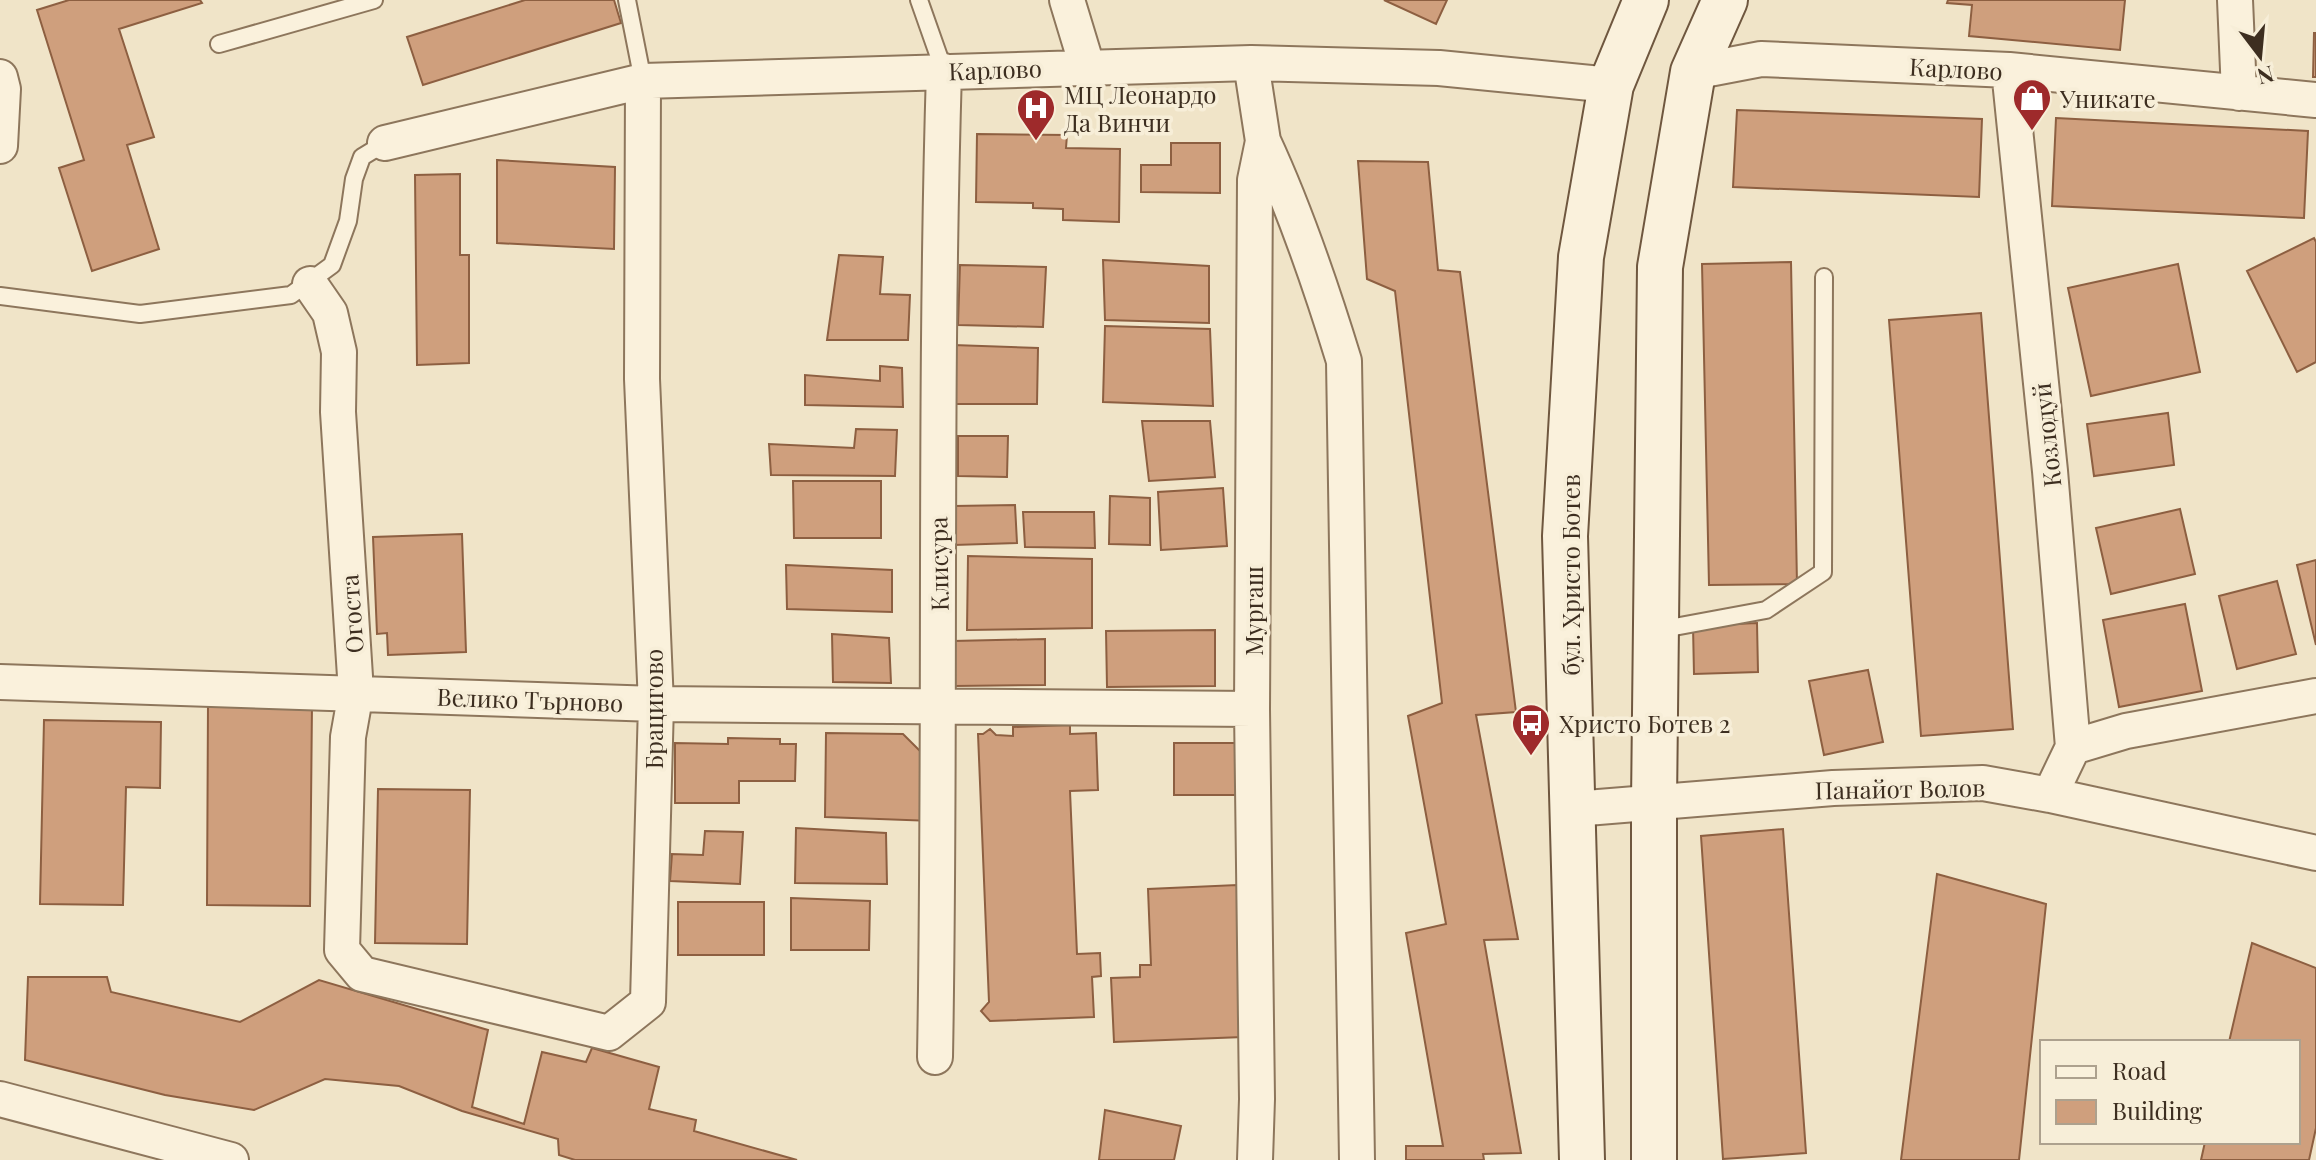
<svg xmlns="http://www.w3.org/2000/svg" width="2316" height="1160" viewBox="0 0 2316 1160" font-family="'Playfair Display',serif">
	<style>
		.building { fill: #cf9f7d; stroke: #8d5f41; stroke-width: 2 }
		.lines { fill: none; stroke-linecap: round; stroke-linejoin: round }
		.lane-casing { stroke: #8d765c; stroke-width: 20 }
		.street-casing { stroke: #8d765c; stroke-width: 38 }
		.secondary-casing { stroke: #6f573f; stroke-width: 48 }
		.lane { stroke: #faf1dc; stroke-width: 16 }
		.street { stroke: #faf1dc; stroke-width: 34 }
		.secondary { stroke: #faf1dc; stroke-width: 44 }
		.labels { text-anchor: middle; dominant-baseline: central; stroke-width: 7; stroke-linejoin: round; paint-order: stroke }
		.street-label { font-size: 24px; fill: #3d2e20; stroke: #f7eed8 }
		.poi-label { font-size: 24px; fill: #3d2e20; stroke: #f7eed8; text-anchor: start }
	</style>
	<rect width="100%" height="100%" fill="#f0e4c8"/>
	<path class="building" d="M 69,0 L 200,0 L 202,3 L 119,29 L 154,137 L 127,145 L 159,249 L 92,271 L 59,168 L 84,160 L 37,10 Z
		M 525,0 L 614,0 L 621,23 L 423,85 L 407,37 Z
		M 1384,0 L 1447,0 L 1436,24 Z
		M 1948,0 L 2125,0 L 2120,50 L 1969,36 L 1972,5 L 1947,3 Z
		M 2314,33 L 2316,33 L 2316,77 L 2313,77 Z
		M 1737,110 L 1982,119 L 1979,197 L 1733,187 Z
		M 2056,118 L 2308,131 L 2304,218 L 2052,206 Z
		M 977,134 L 1067,135 L 1066,148 L 1120,149 L 1119,222 L 1063,220 L 1063,209 L 1033,208 L 1033,203 L 976,202 Z
		M 1171,143 L 1220,143 L 1220,193 L 1141,192 L 1141,165 L 1171,165 Z
		M 497,160 L 615,167 L 614,249 L 497,243 Z
		M 1358,161 L 1428,162 L 1438,270 L 1460,272 L 1516,712 L 1476,715 L 1518,939 L 1484,940 L 1521,1153 L 1483,1154 L 1484,1160 L 1406,1160 L 1406,1146 L 1443,1146 L 1406,933 L 1446,924 L 1408,716 L 1442,703 L 1395,291 L 1367,279 Z
		M 460,174 L 460,255 L 469,255 L 469,363 L 417,365 L 415,175 Z
		M 2314,238 L 2316,242 L 2316,362 L 2297,372 L 2247,271 Z
		M 839,255 L 883,257 L 880,294 L 910,295 L 908,340 L 827,340 Z
		M 1103,260 L 1209,266 L 1209,323 L 1105,320 Z
		M 1791,262 L 1797,584 L 1709,585 L 1702,264 Z
		M 2178,264 L 2200,372 L 2091,396 L 2068,288 Z
		M 960,265 L 1046,267 L 1043,327 L 958,325 Z
		M 1981,313 L 2013,729 L 1921,736 L 1889,320 Z
		M 1105,326 L 1210,329 L 1213,406 L 1103,402 Z
		M 953,345 L 1038,348 L 1037,404 L 952,404 Z
		M 880,366 L 902,368 L 903,407 L 805,405 L 805,375 L 880,381 Z
		M 2168,413 L 2174,465 L 2094,476 L 2087,424 Z
		M 1142,421 L 1210,421 L 1215,477 L 1149,481 Z
		M 856,429 L 897,430 L 895,476 L 771,475 L 769,444 L 854,448 Z
		M 958,436 L 1008,436 L 1007,477 L 958,476 Z
		M 793,481 L 881,481 L 881,538 L 794,538 Z
		M 1223,488 L 1227,546 L 1161,550 L 1158,492 Z
		M 1110,496 L 1150,498 L 1150,545 L 1109,544 Z
		M 1015,505 L 1017,543 L 954,545 L 954,506 Z
		M 2180,509 L 2195,574 L 2111,594 L 2096,528 Z
		M 1023,512 L 1094,512 L 1095,548 L 1025,547 Z
		M 462,534 L 466,652 L 388,655 L 387,633 L 377,634 L 373,537 Z
		M 968,556 L 1092,559 L 1092,628 L 967,630 Z
		M 2316,560 L 2316,645 L 2297,565 Z
		M 786,565 L 892,570 L 892,612 L 787,609 Z
		M 2277,581 L 2296,654 L 2237,669 L 2219,596 Z
		M 2185,604 L 2202,691 L 2119,707 L 2103,620 Z
		M 1757,623 L 1758,672 L 1694,674 L 1693,626 Z
		M 1215,630 L 1215,686 L 1107,687 L 1106,631 Z
		M 832,634 L 889,638 L 891,683 L 833,682 Z
		M 1045,639 L 1045,685 L 954,686 L 953,641 Z
		M 1868,670 L 1883,742 L 1824,755 L 1809,681 Z
		M 208,703 L 312,704 L 310,906 L 207,905 Z
		M 44,720 L 161,722 L 160,788 L 126,787 L 123,905 L 40,904 Z
		M 1070,725 L 1070,734 L 1096,733 L 1098,790 L 1070,791 L 1077,954 L 1100,953 L 1101,976 L 1092,977 L 1094,1017 L 990,1021 L 981,1011 L 989,1002 L 978,734 L 983,734 L 990,729 L 996,735 L 1013,736 L 1013,727 Z
		M 826,733 L 903,734 L 932,763 L 933,821 L 825,817 Z
		M 728,738 L 780,739 L 780,744 L 796,744 L 795,781 L 739,781 L 739,803 L 675,803 L 675,743 L 728,744 Z
		M 1174,743 L 1240,743 L 1240,795 L 1174,795 Z
		M 378,789 L 470,790 L 467,944 L 375,943 Z
		M 796,828 L 886,833 L 887,884 L 795,883 Z
		M 1783,829 L 1806,1153 L 1723,1159 L 1701,836 Z
		M 705,831 L 743,832 L 740,884 L 670,881 L 672,854 L 703,855 Z
		M 1937,874 L 2046,904 L 2019,1160 L 1901,1160 Z
		M 1237,885 L 1243,1037 L 1114,1042 L 1111,978 L 1140,977 L 1140,965 L 1151,965 L 1148,889 Z
		M 791,898 L 870,901 L 869,950 L 791,950 Z
		M 678,902 L 764,902 L 764,955 L 678,955 Z
		M 2252,943 L 2316,968 L 2316,1128 L 2309,1160 L 2201,1160 L 2205,1142 L 2298,1142 L 2298,1042 L 2229,1042 Z
		M 28,977 L 107,977 L 111,992 L 240,1022 L 319,980 L 488,1030 L 472,1107 L 524,1124 L 542,1052 L 586,1062 L 592,1048 L 659,1067 L 649,1109 L 696,1120 L 694,1131 L 797,1160 L 575,1160 L 559,1155 L 558,1139 L 462,1111 L 399,1086 L 325,1079 L 254,1110 L 165,1095 L 25,1060 Z
		M 1105,1110 L 1181,1126 L 1174,1160 L 1099,1160 Z"/>
	<g class="lines">
		<defs>
			<path id="lane" d="M 627,0 L 643,81
				M 919,0 L 944,71
				M 219,44 L 374,0
				M 0,296 L 140,314 L 291,295 L 332,265 L 348,221 L 354,179 L 362,157 L 385,143
				M 1658,630 L 1766,610 L 1823,572 L 1824,277"/>
			<path id="street" d="M 1067,0 L 1087,66
				M 2235,0 L 2239,93
				M 1251,63 L 1263,141 L 1255,180 L 1252,709 L 1257,1099 L 1255,1160
				M 2009,70 L 2050,471 L 2073,747 L 2050,795
				M 1693,72 L 1761,59 L 2009,70 L 2316,100
				M 0,77 L 3,89 L 0,146
				M 1263,141 C 1296,212 1321,286 1344,361 L 1357,1160
				M 385,143 L 643,81 L 1251,63 L 1439,68 L 1611,85
				M 310,284 L 330,313 L 339,352 L 338,412 L 356,692 L 348,737 L 342,950 L 362,974 L 609,1033 L 648,1002 L 656,704 L 642,379 L 643,81
				M 0,682 L 656,704 L 1252,709
				M 2073,747 L 2126,731 L 2316,696
				M 1574,809 L 1833,788 L 1983,783 L 2050,795 L 2316,853
				M 935,1057 C 941,728 934,399 944,71
				M 0,1099 L 231,1160"/>
			<path id="secondary" d="M 1582,1160 L 1565,536 L 1581,257 L 1611,85 L 1646,0
				M 1654,1160 L 1654,803 L 1660,267 L 1693,72 L 1725,0"/>
		</defs>
		<use href="#lane" class="lane-casing"/>
		<use href="#street" class="street-casing"/>
		<use href="#secondary" class="secondary-casing"/>
		<use href="#lane" class="lane"/>
		<use href="#street" class="street"/>
		<use href="#secondary" class="secondary"/>
	</g>
	<defs>
		<symbol id="shop-pin" viewBox="-11 -11 22 30"><path d="M0 17L-7.5 6A9.5 9.5 0 1 1 7.5 6Z" fill="#9e2a2b" stroke="#f7eed8"/><path d="M-5-2.5h2.3a2.7 3.5 0 0 1 5.4 0H5L5.5 6h-11ZM-1.5-2.5h3a1.5 2.3 0 0 0-3 0Z" fill="#fff"/></symbol>
		<symbol id="hospital-pin" viewBox="-11 -11 22 30"><path d="M0 17L-7.5 6A9.5 9.5 0 1 1 7.5 6Z" fill="#9e2a2b" stroke="#f7eed8"/><path d="M-5-5h3v3.5h4V-5h3V5h-3V1.5h-4V5h-3Z" fill="#fff"/></symbol>
		<symbol id="bus-pin" viewBox="-11 -11 22 30"><path d="M0 17L-7.5 6A9.5 9.5 0 1 1 7.5 6Z" fill="#9e2a2b" stroke="#f7eed8"/><path d="M-5-6H5V4H4V6H2V4H-2V6H-4V4H-5ZM-3.5-4V0h7V-4ZM-3.5 1.2v1.5H-2V1.2ZM2 1.2v1.5H3.5V1.2Z" fill="#fff"/></symbol>
	</defs>
	<g fill-rule="evenodd">
		<use href="#shop-pin" x="2010" y="76" width="44" height="60"/>
		<use href="#hospital-pin" x="1014" y="86" width="44" height="60"/>
		<use href="#bus-pin" x="1509" y="701" width="44" height="60"/>
	</g>
	<g class="labels">
		<g class="street-label">
			<text transform="translate(1956 68) rotate(3)">Карлово</text>
			<text transform="translate(995 69) rotate(-2)">Карлово</text>
			<text transform="translate(2046 435) rotate(-96)">Козлодуй</text>
			<text transform="translate(938 564) rotate(-91)">Клисура</text>
			<text transform="translate(1570 575) rotate(-90)">бул. Христо Ботев</text>
			<text transform="translate(1253 611) rotate(-90)">Мургаш</text>
			<text transform="translate(351 614) rotate(-94)">Огоста</text>
			<text transform="translate(530 699) rotate(2)">Велико Търново</text>
			<text transform="translate(653 709) rotate(-90)">Брацигово</text>
			<text transform="translate(1900 788) rotate(-1)">Панайот Волов</text>
		</g>
		<g class="poi-label">
			<text x="1064" y="94">МЦ Леонардо<tspan x="1064" dy="28">Да Винчи</tspan></text>
			<text x="2060" y="98">Уникате</text>
			<text x="1559" y="723">Христо Ботев 2</text>
		</g>
	</g>
	<rect x="2040" y="1040" width="260" height="104" fill="#f7eed8" stroke="#ada18e" stroke-width="2"/>
	<rect x="2056" y="1066" width="40" height="12" fill="#faf1dc" stroke="#ada18e" stroke-width="2"/>
	<text x="2112" y="1080" font-size="24" fill="#3d2e20">Road</text>
	<rect x="2056" y="1100" width="40" height="24" fill="#cf9f7d" stroke="#ada18e" stroke-width="2"/>
	<text x="2112" y="1120" font-size="24" fill="#3d2e20">Building</text>
	<g transform="translate(2260 56) rotate(164)" stroke="#f7eed8" stroke-width="6" paint-order="stroke">
	<path d="M0-6L14 30L0 20L-14 30Z" fill="#3d2e20"/>
	<text y="-12" font-size="22" font-weight="bold" text-anchor="middle" fill="#3d2e20">N</text>
	</g>
</svg>
